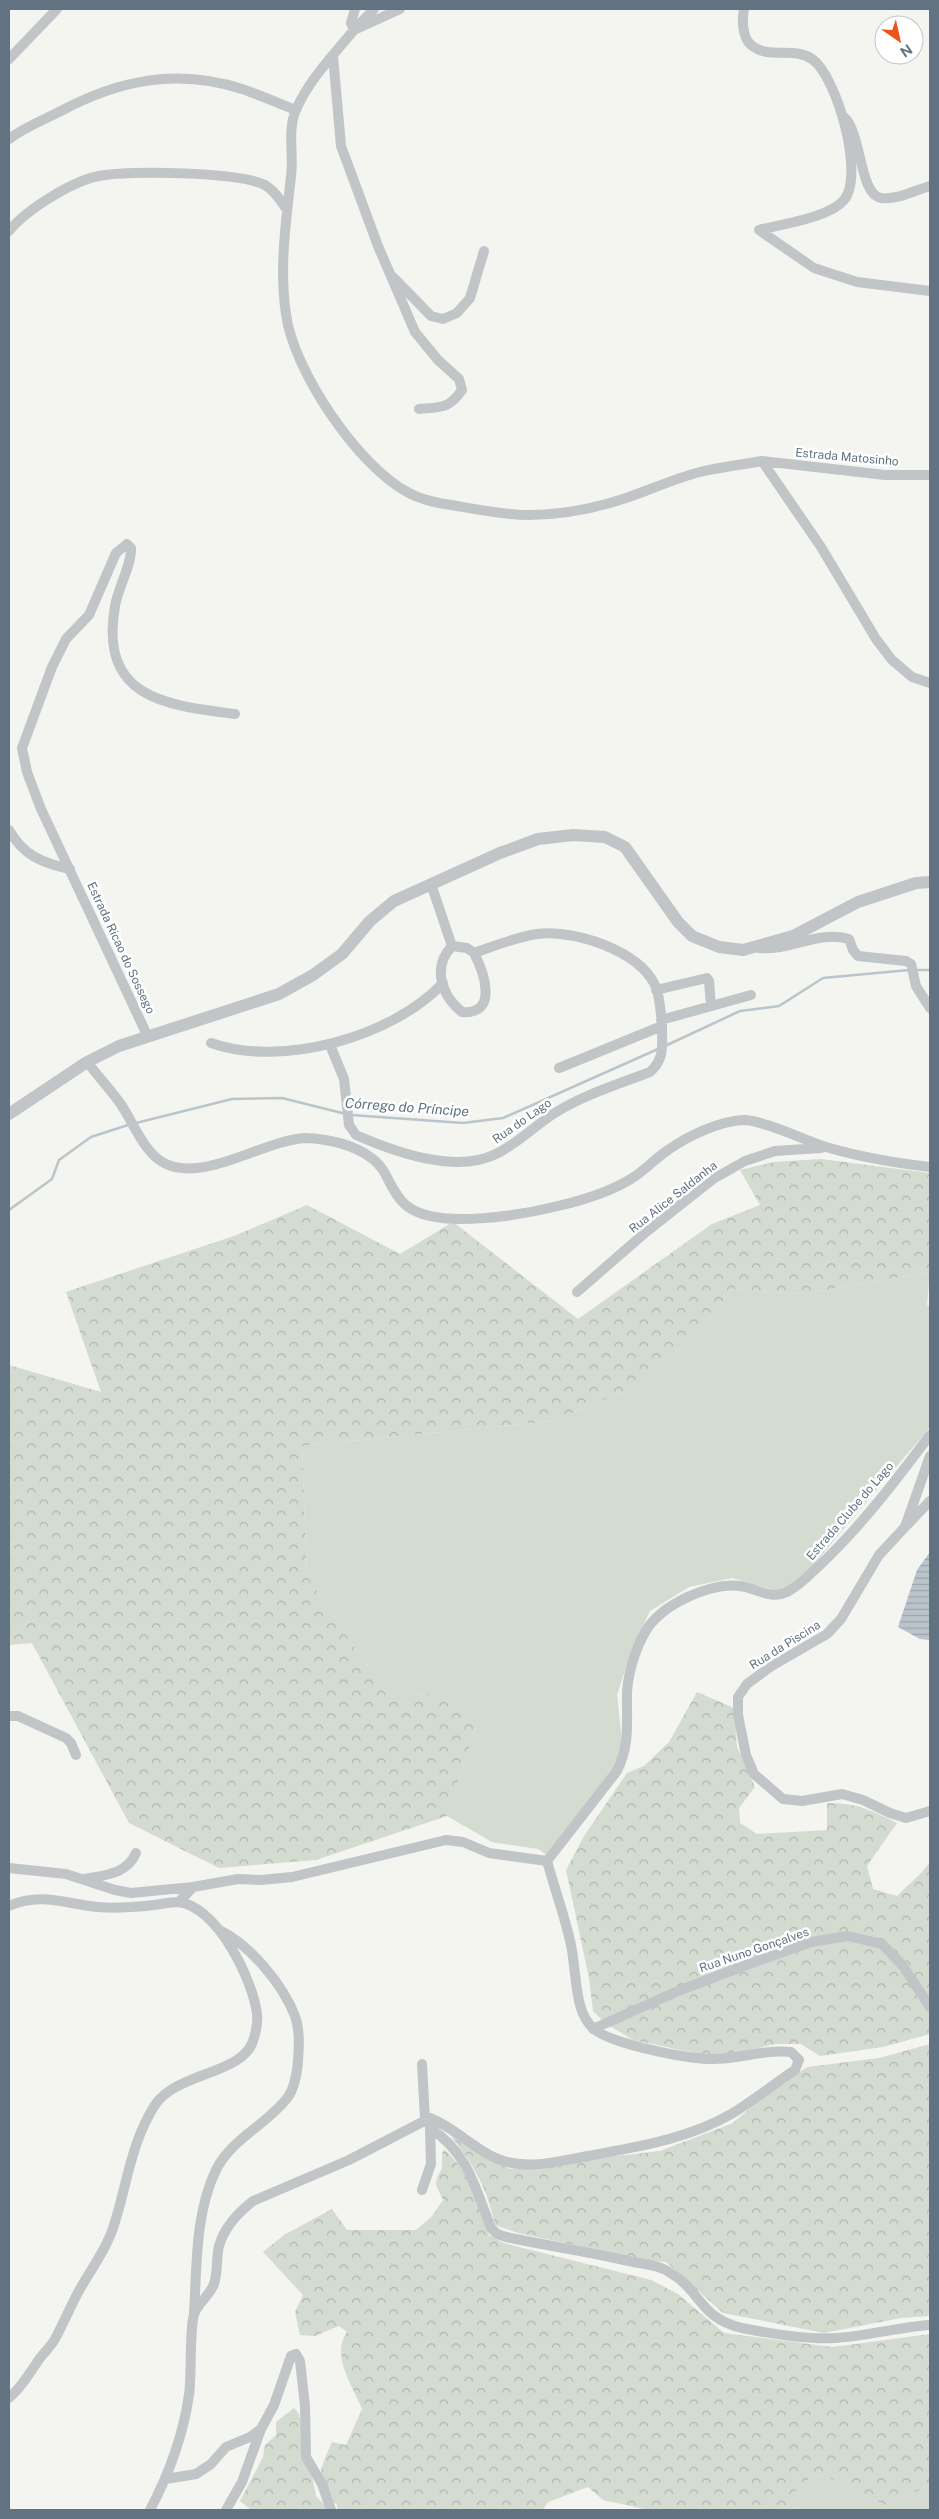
<svg xmlns="http://www.w3.org/2000/svg" width="939" height="2519" viewBox="0 0 939 2519" font-family="'Public Sans',sans-serif">
	<style>
		.grass { fill: #d4dbd1 }
		.forest { fill: url(#forest-crowns) }
		.water { fill: url(#water-rules) }
		.lines { fill: none; stroke-linecap: round; stroke-linejoin: round }
		.stream { stroke: #bac5cb; stroke-width: 2.5 }
		.minor { stroke: #c1c5c8; stroke-width: 10 }
		.tertiary { stroke: #c1c5c8; stroke-width: 12 }
		.labels { text-anchor: middle; dominant-baseline: central; stroke-width: 5; stroke-linejoin: round; paint-order: stroke }
		.street-label { font-size: 12px; fill: #617283; stroke: #fff }
		.water-label { font-size: 14px; font-style: italic; fill: #5d7580; stroke: #fff }
	</style>
	<defs>
		<pattern id="forest-crowns" width="20" height="18" patternUnits="userSpaceOnUse" patternTransform="scale(1.25)"><rect width="20" height="18" fill="#d4dbd1"/><path d="M2 6a3 3 0 1 1 6 0M12 15a3 3 0 1 1 6 0" fill="none" stroke="#afb6af"/></pattern>
		<pattern id="water-rules" width="6" height="5" patternUnits="userSpaceOnUse" patternTransform="scale(1.25)"><rect width="6" height="5" fill="#bac5cb"/><path d="M0 2.5h6" fill="none" stroke="#9ba4aa"/></pattern>
	</defs>
	<rect width="100%" height="100%" fill="#f4f4f0"/>
	<path class="grass" d="M 930,1272 L 927,1305 L 930,1306 L 930,1427 L 799,1582 L 778,1591 L 732,1578 L 689,1587 L 650,1611 L 631,1651 L 617,1695 L 622,1740 L 616,1768 L 548,1856 L 538,1849 L 492,1842 L 447,1816 L 479,1718 L 432,1694 L 387,1695 L 307,1576 L 302,1446 L 553,1421 L 644,1383 L 706,1323 L 733,1289 L 802,1294 Z
		M 814,2474 L 841,2482 L 884,2505 L 916,2492 L 930,2484 L 930,2510 L 796,2510 L 789,2496 Z"/>
	<path class="forest" d="M 821,1159 L 930,1173 L 930,1272 L 802,1294 L 733,1289 L 706,1323 L 644,1383 L 553,1421 L 302,1446 L 307,1576 L 387,1695 L 432,1694 L 479,1718 L 447,1816 L 316,1860 L 219,1868 L 129,1823 L 32,1643 L 9,1645 L 9,1365 L 101,1392 L 66,1292 L 234,1236 L 307,1205 L 400,1254 L 453,1222 L 578,1319 L 712,1224 L 760,1205 L 740,1170 L 774,1162 Z
		M 697,1692 L 734,1708 L 737,1747 L 755,1787 L 739,1808 L 740,1823 L 757,1834 L 827,1830 L 827,1803 C 854,1802 874,1811 897,1823 L 867,1866 L 873,1889 L 897,1896 L 921,1873 L 930,1862 L 930,2034 L 883,2047 L 820,2056 L 801,2044 L 776,2044 L 731,2054 L 705,2055 L 633,2040 L 605,2023 L 593,2011 L 589,1978 L 566,1870 L 584,1836 L 627,1773 L 644,1766 L 669,1742 Z
		M 930,2044 L 930,2316 L 901,2318 L 824,2333 L 723,2313 L 666,2262 L 644,2260 L 518,2233 L 495,2225 C 487,2188 474,2165 450,2135 L 510,2169 L 660,2151 L 733,2123 L 774,2087 L 808,2067 L 879,2058 Z
		M 444,2149 C 471,2173 476,2203 489,2235 L 503,2243 L 651,2280 L 678,2294 L 724,2333 L 833,2347 L 930,2334 L 930,2484 L 916,2492 L 884,2505 L 841,2482 L 814,2474 L 790,2496 L 796,2510 L 649,2510 L 603,2500 L 588,2487 L 548,2502 L 543,2510 L 337,2510 L 337,2505 C 312,2483 320,2469 332,2442 L 346,2445 L 362,2409 C 353,2386 330,2355 347,2332 L 339,2326 L 315,2336 L 300,2335 L 295,2312 L 303,2295 L 263,2252 L 284,2235 L 332,2209 L 347,2230 L 416,2230 L 432,2216 L 443,2200 C 435,2182 433,2186 441,2170 C 444,2163 440,2156 444,2149 Z
		M 294,2408 L 299,2414 L 316,2496 L 329,2510 L 251,2510 L 240,2501 L 263,2457 L 265,2445 L 276,2435 L 276,2422 Z"/>
	<path class="water" d="M 930,1552 L 930,1640 L 920,1639 L 898,1627 L 917,1570 Z"/>
	<g class="lines">
		<path class="stream" d="M 914,970 L 930,970
			M 665,1046 L 740,1011 L 779,1006 L 823,978 L 909,970
			M 351,1115 L 463,1123 L 503,1118 L 658,1049
			M 136,1123 L 232,1099 L 282,1098 L 346,1114
			M 9,1210 L 52,1179 L 59,1160 L 91,1137 L 128,1125"/>
		<path class="minor" d="M 355,9 L 351,23 L 354,30 C 334,54 308,81 296,110 C 287,130 294,155 291,176 C 286,222 279,268 286,314 C 293,370 359,468 409,493 C 422,500 442,504 457,506 C 479,510 505,515 528,515 C 561,515 597,508 629,497 C 652,489 676,478 700,472 C 720,467 741,465 762,461 L 821,547 L 876,639 L 892,660 L 912,677 L 930,683
			M 374,9 L 354,30 L 400,9
			M 744,9 C 742,20 742,37 751,45 C 769,60 793,46 812,59 C 837,76 865,176 844,200 C 829,218 781,224 759,230
			M 333,56 L 341,146 L 378,246 L 415,332 L 438,360 L 459,379 L 462,390 C 449,409 441,407 419,409
			M 9,59 L 57,9
			M 844,117 C 862,133 859,194 881,198 C 897,200 916,190 930,186
			M 9,139 C 23,128 43,120 59,112 C 118,80 177,68 242,89 C 260,95 278,103 296,110
			M 759,230 L 814,268 L 857,282 L 930,291
			M 9,231 C 26,210 72,181 99,176 C 128,170 240,172 265,185 C 275,191 281,201 287,210
			M 393,277 L 431,316 L 443,319 L 457,313 L 470,298 L 484,251
			M 762,461 L 885,475 L 930,475
			M 9,830 C 23,855 42,863 70,869
			M 452,946 C 432,967 441,995 462,1012 C 498,1015 485,974 474,953
			M 759,948 C 791,951 818,930 849,939 L 853,950 L 858,956 L 906,961 L 911,964 L 916,986 L 930,1008
			M 656,990 L 707,978 L 709,981 L 711,1006
			M 661,1020 L 751,995
			M 148,1037 L 41,809 L 27,772 L 22,748 L 52,667 L 66,639 L 89,615 L 116,553 L 127,544 L 131,548 C 132,564 118,588 115,606 C 99,698 164,705 235,714
			M 211,1043 C 281,1068 393,1037 443,983
			M 330,1045 L 344,1079 L 349,1125 L 356,1135 C 395,1152 455,1174 496,1154 C 519,1143 536,1124 558,1111 C 586,1094 619,1084 650,1072 C 665,1059 662,1045 662,1026 C 661,1014 660,996 655,985 C 638,950 573,929 537,934 C 516,937 494,946 474,953 L 467,948 L 452,946 L 431,884
			M 87,1062 C 98,1076 110,1089 120,1103 C 134,1123 144,1154 166,1164 C 206,1182 264,1140 306,1138 C 312,1138 319,1139 325,1140 C 345,1143 371,1152 383,1170 C 390,1182 396,1198 407,1206 C 437,1230 522,1215 558,1206 C 584,1200 611,1192 634,1177 C 646,1169 656,1158 668,1150 C 688,1136 719,1121 744,1120 C 763,1120 806,1141 826,1147 C 860,1157 895,1163 930,1167
			M 559,1068 L 662,1026
			M 577,1292 L 646,1232 L 713,1179 L 745,1161 L 775,1151 L 821,1148
			M 930,1456 L 905,1527 L 879,1555 L 841,1619 L 827,1634 L 770,1667 L 747,1684 L 738,1697 L 738,1715 L 746,1755 L 754,1774 L 783,1799 L 802,1801 L 842,1794 L 863,1800 L 890,1813 L 906,1818 L 930,1811
			M 907,1525 L 930,1501
			M 9,1716 L 18,1716 L 66,1738 L 71,1743 L 76,1755
			M 547,1861 L 617,1771 C 629,1747 627,1727 627,1701 C 626,1678 635,1648 647,1629 C 663,1604 711,1582 740,1586 C 756,1588 771,1600 787,1592 C 801,1585 811,1573 822,1563 C 862,1525 897,1479 930,1435
			M 9,1868 L 66,1874 L 115,1890 L 131,1893 L 193,1887
			M 85,1879 C 105,1875 127,1874 136,1853
			M 179,1902 L 193,1887 L 238,1879 L 261,1880 L 292,1877 L 446,1840 L 463,1842 L 489,1853 L 547,1861 C 555,1890 565,1917 571,1945 C 575,1965 575,1986 580,2005 C 582,2013 587,2023 593,2028 C 609,2044 685,2058 709,2059 C 737,2060 763,2049 791,2052 L 799,2060 L 795,2070 C 774,2084 754,2100 733,2113 C 689,2139 636,2147 588,2156 C 564,2160 536,2168 512,2163 C 481,2158 459,2129 430,2118 L 430,2128 C 469,2154 475,2188 491,2228 L 497,2234 L 506,2237 C 548,2246 591,2252 633,2262 C 644,2264 659,2265 669,2272 C 702,2291 699,2318 742,2328 C 772,2334 806,2340 836,2338 C 868,2336 899,2327 930,2325
			M 9,1906 C 41,1892 66,1904 98,1907 C 117,1909 136,1907 154,1905 C 162,1904 171,1902 178,1902 C 217,1906 253,1980 257,2014 C 258,2021 256,2031 254,2038 C 245,2075 178,2071 155,2105 C 131,2142 127,2185 114,2225 C 107,2248 92,2268 80,2289 C 71,2305 64,2322 55,2339 C 50,2348 41,2355 36,2364 C 27,2377 21,2388 9,2398
			M 593,2029 L 678,1991 L 749,1964 L 811,1942 L 848,1936 L 882,1944 L 903,1966 L 930,2007
			M 422,2064 L 425,2119
			M 422,2190 L 431,2164 L 430,2128
			M 194,2312 C 197,2266 195,2213 216,2170 C 232,2138 267,2125 288,2097 C 295,2087 297,2073 298,2061 C 299,2046 300,2030 295,2016 C 283,1985 251,1946 221,1931
			M 166,2479 L 196,2474 L 211,2464 L 226,2447 L 250,2437 L 261,2429 L 274,2405 L 291,2356 L 296,2354 L 300,2361 L 305,2406 L 306,2457 L 322,2484 L 331,2510
			M 150,2510 C 169,2474 183,2436 189,2395 C 192,2378 189,2323 195,2312 C 200,2301 210,2295 214,2284 C 218,2272 216,2258 219,2246 C 224,2228 239,2212 253,2201 L 349,2160 L 430,2118
			M 226,2510 L 242,2482 L 261,2429"/>
		<path class="tertiary" d="M 9,1114 L 87,1062 L 119,1046 L 279,994 L 313,975 L 342,954 L 370,921 L 394,901 L 500,853 L 538,839 L 573,835 L 605,837 L 625,847 L 678,922 L 692,936 L 719,947 L 743,950 L 793,936 L 858,902 L 916,883 L 930,882"/>
	</g>
	<g class="labels">
		<g class="street-label">
			<text transform="translate(847 457) rotate(5)">Estrada Matosinho</text>
			<text transform="translate(121 948) rotate(65)">Estrada Ricao do Sossego</text>
			<text transform="translate(522 1121) rotate(-35)">Rua do Lago</text>
			<text transform="translate(673 1197) rotate(-38)">Rua Alice Saldanha</text>
			<text transform="translate(850 1511) rotate(-49)">Estrada Clube do Lago</text>
			<text transform="translate(785 1645) rotate(-32)">Rua da Piscina</text>
			<text transform="translate(754 1950) rotate(-19)">Rua Nuno Gonçalves</text>
		</g>
		<g class="water-label">
			<text transform="translate(407 1107) rotate(4)">Córrego do Príncipe</text>
		</g>
	</g>
	<rect width="939" height="2519" fill="none" stroke="#617283" stroke-width="20"/>
	<g transform="translate(899 40) rotate(146)"><circle r="24" fill="#ffffff" stroke="#c0c7cd"/>
	<path d="M0-4L9 19L0 12L-9 19Z" fill="#ec5418"/>
	<text y="-8" font-size="14" font-weight="bold" text-anchor="middle" fill="#617283">N</text>
	</g>
</svg>
